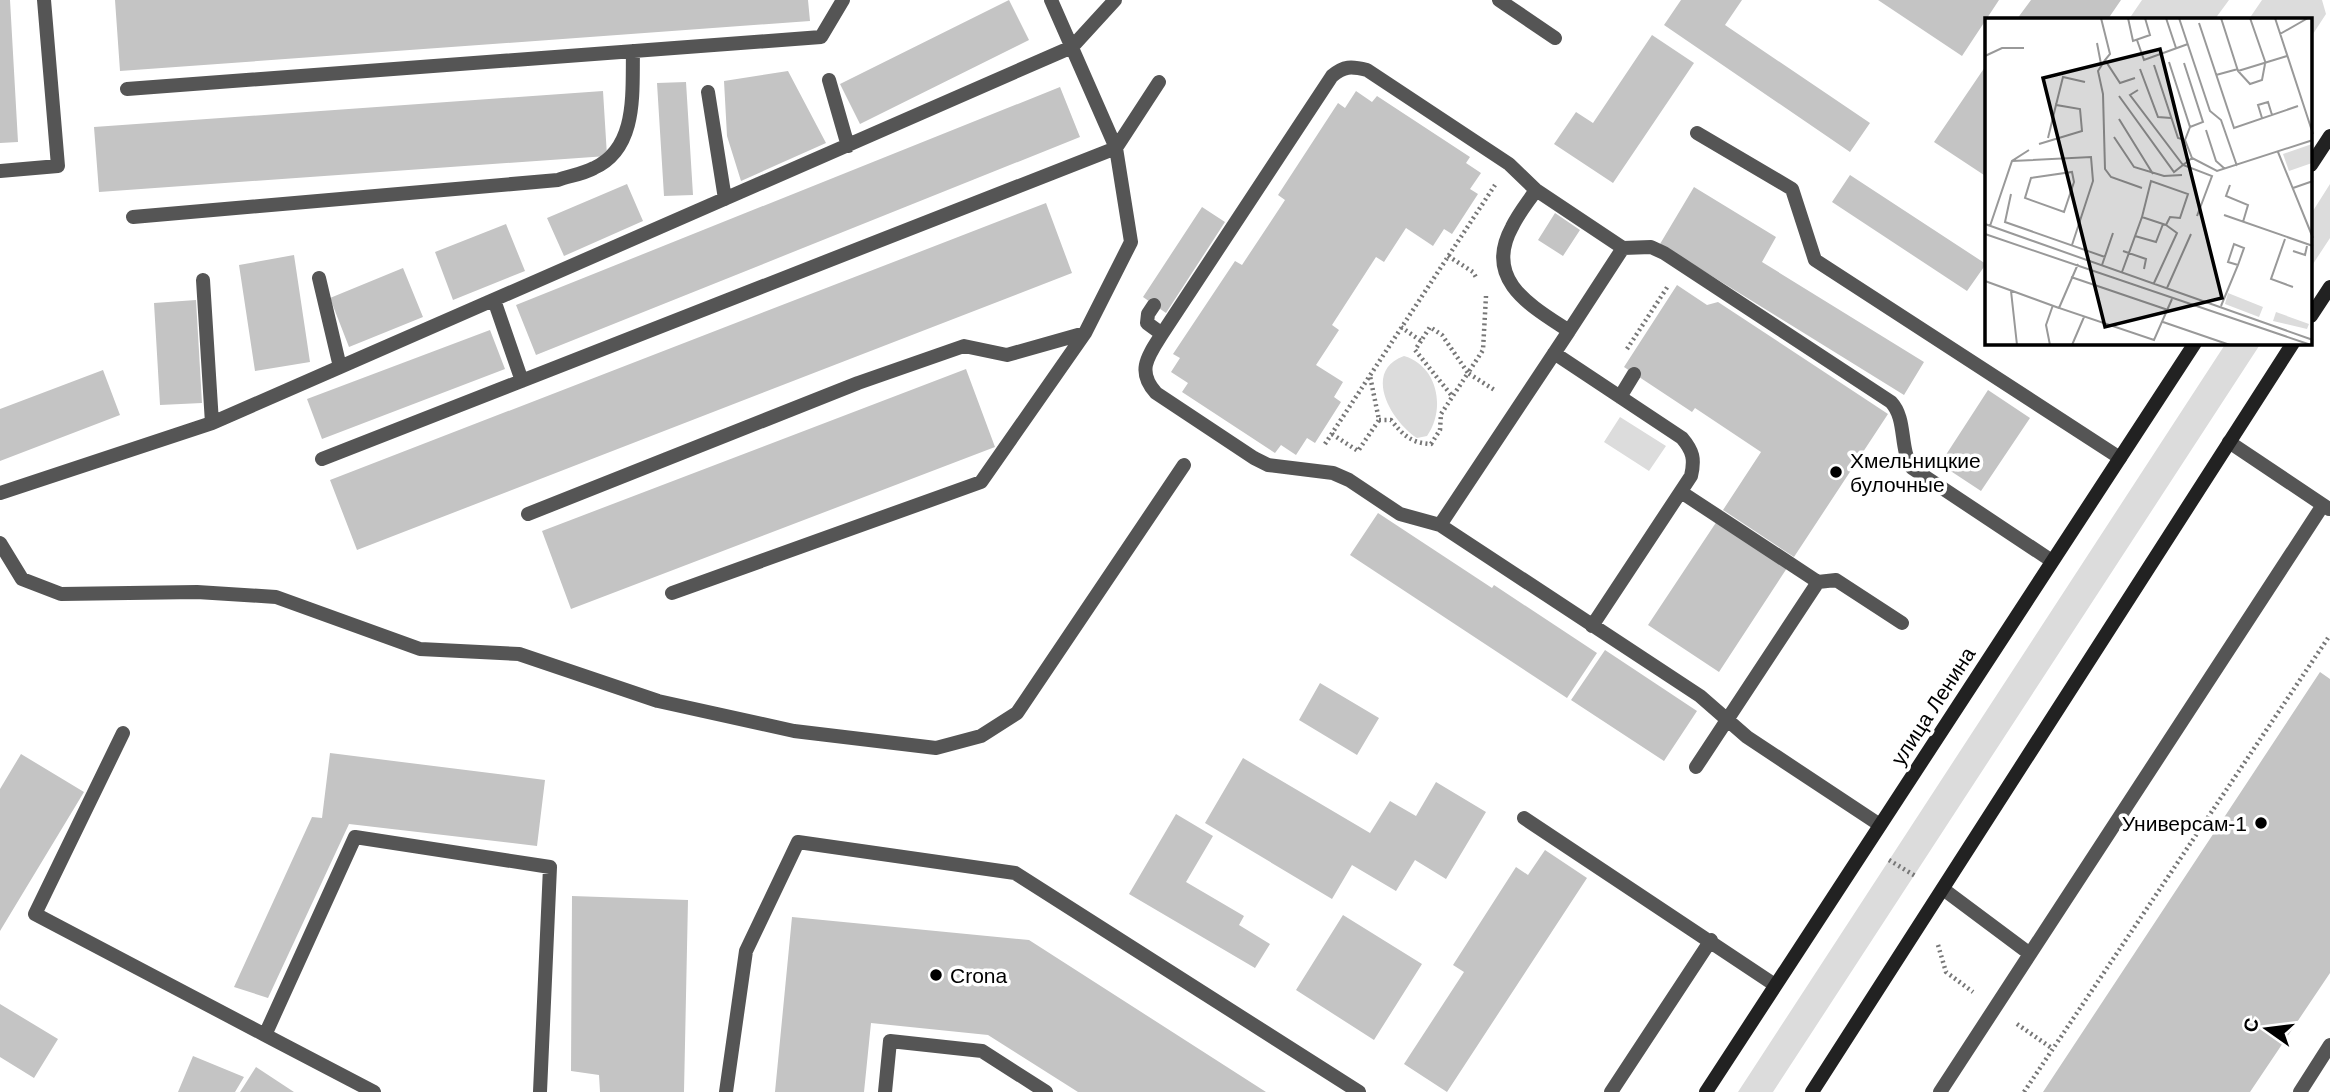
<svg xmlns="http://www.w3.org/2000/svg" width="2330" height="1092" viewBox="0 0 2330 1092" font-family="Arial,sans-serif">
	<style>
		.green { fill: #dcdcdc }
		.building { fill: #c4c4c4 }
		.lines { fill: none; stroke-linecap: round; stroke-linejoin: round }
		.path { stroke: #777; stroke-width: 4.5; stroke-dasharray: 2 3.5; stroke-linecap: butt }
		.lane { stroke: #555; stroke-width: 14 }
		.secondary { stroke: #222; stroke-width: 14 }
		.poi-dot { fill: #000; stroke: #fff; stroke-width: 2.5 }
		.labels { text-anchor: middle; dominant-baseline: central; stroke-width: 7; stroke-linejoin: round; paint-order: stroke }
		.poi-label { font-size: 21px; fill: #000; stroke: #fff; text-anchor: start }
		.street-label { font-size: 21px; fill: #000; stroke: #fff }
		.inset-road { fill: none; stroke: #999; stroke-width: 2 }
		.view { fill: #000; fill-opacity: 0.15; stroke: #000; stroke-width: 3.5 }
		.inset-edge { fill: none; stroke: #000; stroke-width: 3.5 }
	</style>
	<rect width="100%" height="100%" fill="#fff"/>
	<path class="green" d="M 2142,0 L 2229,0 L 2215,19 L 2129,19 Z
		M 2262,0 L 2322,0 L 2326,14 L 2311,37 L 2311,19 L 2249,19 Z
		M 2330,184 L 2330,238 L 2311,267 L 2311,214 Z
		M 2226,343 L 2261,343 L 1773,1092 L 1738,1092 Z
		M 1404,356 C 1438,366 1446,409 1427,436 L 1417,438 C 1391,421 1362,371 1404,356 Z
		M 1620,417 L 1666,446 L 1649,471 L 1604,442 Z"/>
	<path class="building" d="M 0,0 L 10,0 L 18,142 L 0,143 Z
		M 115,0 L 808,0 L 810,21 L 120,71 Z
		M 1009,0 L 1029,40 L 860,124 L 840,84 Z
		M 1681,0 L 1742,0 L 1725,25 L 1870,123 L 1850,152 L 1664,25 Z
		M 1878,0 L 1999,0 L 1962,56 Z
		M 2031,0 L 2121,0 L 2108,19 L 2017,19 Z
		M 1652,35 L 1694,63 L 1613,183 L 1554,144 L 1576,112 L 1593,123 Z
		M 1987,64 L 1987,177 L 1934,142 Z
		M 788,71 L 826,143 L 741,181 L 727,136 L 724,81 Z
		M 686,82 L 693,195 L 664,196 L 657,83 Z
		M 1060,87 L 1080,137 L 536,355 L 516,305 Z
		M 603,91 L 607,156 L 99,192 L 94,127 Z
		M 1356,91 L 1372,102 L 1377,96 L 1470,157 L 1466,163 L 1481,173 L 1470,189 L 1478,194 L 1452,234 L 1444,229 L 1433,246 L 1406,228 L 1384,262 L 1376,257 L 1332,325 L 1339,330 L 1316,365 L 1343,382 L 1334,397 L 1341,402 L 1315,443 L 1307,438 L 1296,455 L 1281,445 L 1275,453 L 1182,392 L 1188,383 L 1171,372 L 1180,358 L 1173,354 L 1235,261 L 1242,265 L 1285,200 L 1278,195 L 1338,103 L 1345,108 Z
		M 1850,175 L 1986,264 L 1967,291 L 1832,202 Z
		M 627,184 L 643,221 L 564,256 L 547,218 Z
		M 1694,187 L 1776,237 L 1762,262 L 1924,362 L 1904,395 L 1660,244 Z
		M 1046,203 L 1072,273 L 357,550 L 330,480 Z
		M 1202,207 L 1225,222 L 1166,313 L 1143,297 Z
		M 1555,213 L 1580,230 L 1563,256 L 1538,240 Z
		M 506,224 L 525,271 L 453,300 L 435,252 Z
		M 294,255 L 310,362 L 255,371 L 239,265 Z
		M 403,268 L 423,317 L 349,347 L 330,298 Z
		M 1677,285 L 1707,305 L 1718,302 L 1888,414 L 1794,557 L 1723,510 L 1761,452 L 1695,408 L 1692,412 L 1624,367 Z
		M 196,300 L 202,403 L 160,405 L 154,303 Z
		M 490,330 L 505,369 L 322,439 L 307,399 Z
		M 966,369 L 995,447 L 571,609 L 542,531 Z
		M 103,370 L 120,415 L 0,461 L 0,409 Z
		M 1988,390 L 2030,418 L 1981,491 L 1940,464 Z
		M 1378,513 L 1492,588 L 1494,585 L 1597,653 L 1567,698 L 1350,555 Z
		M 1717,521 L 1787,568 L 1719,672 L 1648,625 Z
		M 1605,650 L 1697,711 L 1664,761 L 1571,700 Z
		M 2320,672 L 2330,679 L 2330,973 L 2250,1092 L 2043,1092 Z
		M 1320,683 L 1379,718 L 1357,755 L 1299,720 Z
		M 330,753 L 545,780 L 537,846 L 349,824 L 268,998 L 234,987 L 312,817 L 322,818 Z
		M 21,754 L 84,792 L 0,931 L 0,789 Z
		M 1243,758 L 1370,833 L 1390,801 L 1416,816 L 1436,782 L 1486,812 L 1446,879 L 1415,860 L 1396,891 L 1352,865 L 1332,899 L 1205,823 Z
		M 1176,814 L 1213,836 L 1186,882 L 1244,916 L 1239,925 L 1270,944 L 1255,968 L 1129,894 Z
		M 1545,850 L 1587,878 L 1447,1092 L 1404,1064 L 1464,972 L 1453,965 L 1516,867 L 1528,875 Z
		M 572,896 L 688,900 L 684,1092 L 600,1092 L 599,1075 L 571,1071 Z
		M 1343,915 L 1422,964 L 1374,1040 L 1296,990 Z
		M 792,917 L 1029,940 L 1266,1092 L 1078,1092 L 988,1035 L 871,1023 L 864,1092 L 775,1092 Z
		M 0,1004 L 58,1039 L 34,1078 L 0,1057 Z
		M 193,1056 L 244,1077 L 235,1092 L 178,1092 Z
		M 256,1067 L 294,1092 L 240,1092 Z"/>
	<g class="lines">
		<path class="path" d="M 1448,256 L 1473,272 L 1477,279
			M 1486,296 L 1483,350 L 1468,373 L 1496,391
			M 1421,341 L 1415,350 L 1452,396
			M 1627,349 L 1668,286
			M 1379,420 L 1391,420 C 1403,435 1411,443 1431,444 L 1440,430 L 1441,414 L 1468,373 L 1442,335 L 1430,327 L 1421,341 L 1401,327
			M 1332,434 L 1358,451 L 1379,420 L 1370,376
			M 1325,444 L 1495,185
			M 1889,860 L 1917,877
			M 1938,945 L 1946,972 L 1973,992
			M 2017,1024 L 2053,1049
			M 2024,1092 L 2330,635"/>
		<path class="lane" d="M 1499,0 L 1555,38
			M 829,80 L 848,146
			M 127,89 L 821,37 L 843,0
			M 708,92 L 725,199
			M 1697,133 L 1792,189 L 1815,260 L 2120,458
			M 0,171 L 58,166 L 44,0
			M 1536,190 L 1623,248
			M 133,217 L 558,180 C 569,176 583,174 594,168 C 638,148 632,92 633,51
			M 319,278 L 340,367 L 1072,47 L 1115,0
			M 494,300 L 522,381
			M 1154,305 L 1148,314 L 1147,323 L 1162,334
			M 1569,331 L 1623,248 L 1651,247 L 1664,253 L 1891,402 C 1907,419 1899,448 1912,468 L 2052,561
			M 1554,353 L 1682,438 C 1693,451 1695,459 1691,476 L 1592,626
			M 1620,397 L 1634,374
			M 212,423 L 340,367
			M 2229,442 L 2329,509
			M 322,459 L 1116,148 L 1051,0
			M 1681,492 L 1818,582
			M 0,493 L 212,423 L 203,280
			M 528,514 L 858,383 L 964,346 L 1007,355 L 1085,333
			M 1440,525 L 1400,514 L 1349,480 L 1333,473 L 1268,465 L 1254,458 L 1156,393 C 1136,371 1148,356 1162,334 L 1332,76 C 1344,66 1351,66 1367,70 L 1509,164 L 1536,190 C 1528,202 1518,214 1512,227 C 1483,280 1531,306 1569,331 L 1440,525 L 1700,696 L 1747,737 L 1880,825
			M 0,543 L 22,579 L 61,594 L 197,592 L 276,597 L 420,649 L 519,654 L 658,701 L 794,731 L 936,748 L 981,736 L 1017,713 L 1184,465
			M 672,593 L 981,482 L 1085,333 L 1131,242 L 1116,148 L 1159,82
			M 123,733 L 35,914 L 265,1035
			M 1696,767 L 1818,582 L 1836,580 L 1902,623
			M 1524,818 L 1775,985
			M 1943,889 L 2030,954
			M 374,1092 L 265,1035 L 355,837 L 550,867 L 540,1092
			M 726,1092 L 746,951 L 798,842 L 1015,873 L 1359,1092
			M 885,1092 L 890,1041 L 982,1051 L 1046,1092
			M 1611,1092 L 1711,940
			M 1940,1092 L 2323,505
			M 2300,1092 L 2330,1045"/>
		<path class="secondary" d="M 2311,165 L 2330,136
			M 2311,316 L 2330,287
			M 1706,1092 L 2195,343
			M 1812,1092 L 2293,343"/>
	</g>
	<g class="poi-dot">
		<circle cx="1836" cy="472" r="7"/>
		<circle cx="2261" cy="823" r="7"/>
		<circle cx="936" cy="975" r="7"/>
	</g>
	<g class="labels">
		<g class="poi-label">
			<text x="1850" y="460">Хмельницкие<tspan x="1850" dy="24">булочные</tspan></text>
			<text x="2247" y="823" text-anchor="end">Универсам-1</text>
			<text x="950" y="975">Crona</text>
		</g>
		<g class="street-label">
			<text transform="translate(1933 706) rotate(-57)">улица Ленина</text>
		</g>
	</g>
	<g transform="translate(1985 18)">
		<rect width="327" height="327" fill="#fff"/>
		<path d="M 327,126 L 327,145 L 304,153 L 298,136 ZM 243,275 L 278,289 L 274,299 L 240,286 ZM 291,294 L 324,306 L 322,311 L 288,303 Z" fill="#dcdcdc"/>
		<path class="inset-road" d="M 116,0 L 125,36 L 120,42 L 135,65 L 150,60M 143,0 L 148,23 L 165,17 L 160,0M 181,0 L 191,30M 194,0 L 225,93 L 236,102 L 252,148M 236,0 L 253,53 L 265,66 L 277,62 L 280,46M 265,0 L 281,46M 290,0 L 328,116M 214,5 L 249,110 L 313,88M 295,16 L 323,0M 152,22 L 159,42 L 203,26M 112,25 L 116,46M 0,38 L 17,30 L 39,30M 120,42 L 113,53 L 118,76 L 120,151 L 126,159 L 157,170M 184,44 L 205,109 L 200,122M 199,45 L 218,104 L 205,109M 169,47 L 193,120 L 200,122 L 207,140 L 232,153 L 328,122M 155,51 L 173,99 L 186,100M 253,53 L 302,38M 231,57 L 253,51M 153,72 L 145,77 L 198,147 L 227,158 L 212,198M 134,78 L 189,154 L 207,140M 71,87 L 78,59 L 100,64M 277,100 L 273,87 L 283,84 L 287,97M 134,101 L 168,156M 221,112 L 231,143 L 240,151M 129,119 L 149,149 L 179,158 L 197,157M 54,126 L 97,113 L 95,91 L 71,87 L 63,120M 293,134 L 328,220M 27,143 L 106,139 L 108,163 L 87,227M 87,154 L 89,164 L 79,194 L 40,180 L 46,160 ZM 245,167 L 241,178 L 263,187 L 258,204M 308,170 L 328,163M 26,176 L 20,204 L 120,239M 239,197 L 328,228M 0,206 L 328,322M 5,208 L 27,143 L 44,132M 0,216 L 326,327M 150,218 L 171,224 L 178,206M 300,221 L 286,261 L 308,269M 138,233 L 161,241 L 159,251M 308,233 L 320,237 L 322,228M 93,246 L 74,290 L 169,322 L 187,281M 117,247 L 128,215M 137,254 L 157,199 L 181,207 L 185,199 L 195,200 L 203,176 L 166,163 L 157,199M 86,259 L 183,292M 0,263 L 74,290M 169,265 L 192,215 L 181,207M 182,270 L 206,216M 26,273 L 32,327M 236,288 L 253,247 L 259,230 L 249,226 L 243,244 L 253,247M 178,304 L 245,327M 65,327 L 61,307 L 68,287M 87,327 L 99,299"/>
		<path class="view" d="M 175,31 L 237,280 L 120,309 L 58,60 Z"/>
		<rect width="327" height="327" class="inset-edge"/>
	</g>
	<g transform="translate(2267 1029) rotate(284)" stroke="#ffffff" stroke-width="5" paint-order="stroke">
	<path d="M0-5L12 26L0 18L-12 26Z" fill="#000000"/>
	<text y="-10" font-size="19" font-weight="bold" text-anchor="middle" fill="#000000">С</text>
	</g>
</svg>
